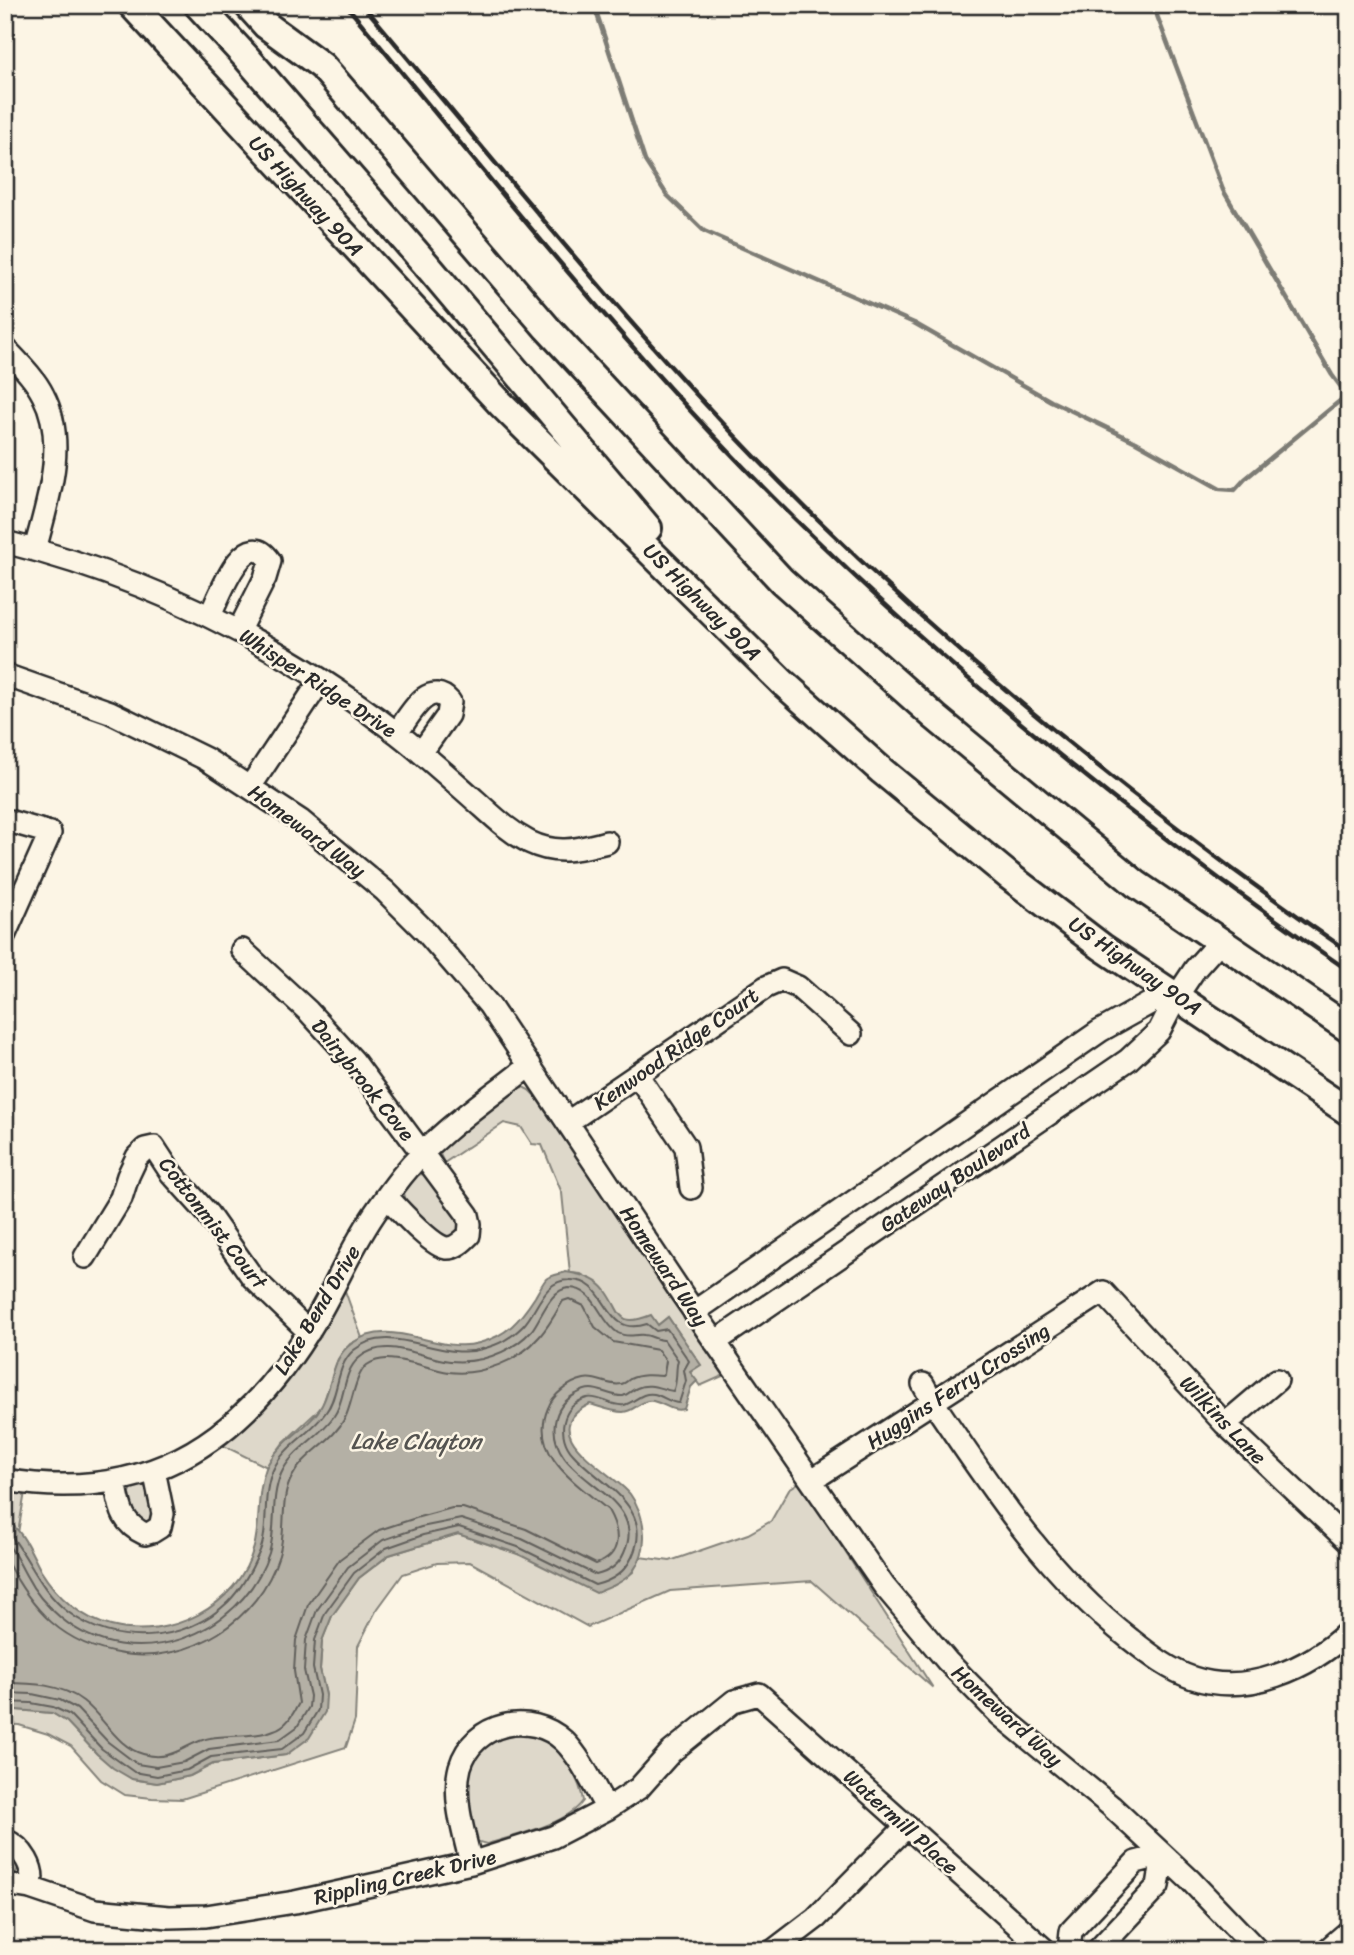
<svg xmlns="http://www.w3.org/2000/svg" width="1354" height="1955" viewBox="0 0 1354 1955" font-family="Sriracha,sans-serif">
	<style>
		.green { fill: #ded8ca; stroke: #84827a; stroke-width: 2 }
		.water { fill: #b4b0a5; stroke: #7d7b74; stroke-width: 2 }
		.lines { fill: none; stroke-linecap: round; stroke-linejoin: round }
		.shore { stroke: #62605c; stroke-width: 2 }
		.stream { stroke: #7d7b74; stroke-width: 4.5 }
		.minor-casing { stroke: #2b2b2b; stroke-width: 26 }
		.major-casing { stroke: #2b2b2b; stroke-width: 32 }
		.minor { stroke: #fcf5e5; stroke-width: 21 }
		.major { stroke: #fcf5e5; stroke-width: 26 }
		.rail { stroke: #2b2b2b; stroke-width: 4.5 }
		.labels { text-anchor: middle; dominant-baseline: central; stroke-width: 5; stroke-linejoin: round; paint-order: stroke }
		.street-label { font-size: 21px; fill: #2b2b2b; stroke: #fcf5e5 }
		.water-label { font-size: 23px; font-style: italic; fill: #545350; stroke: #fcf5e5 }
	</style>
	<rect width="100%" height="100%" fill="#fcf5e5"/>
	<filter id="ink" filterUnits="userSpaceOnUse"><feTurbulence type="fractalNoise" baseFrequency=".0143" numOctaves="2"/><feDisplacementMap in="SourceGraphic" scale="14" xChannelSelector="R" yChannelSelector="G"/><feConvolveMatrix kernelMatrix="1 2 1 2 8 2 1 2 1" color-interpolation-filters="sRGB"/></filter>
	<g filter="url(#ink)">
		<path class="green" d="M 523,1087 L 529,1090 L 535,1096 L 727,1374 L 700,1386 L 690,1372 L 700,1365 L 668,1317 L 658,1325 L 626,1320 L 617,1312 L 605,1290 L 581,1274 L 570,1273 L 562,1193 L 542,1145 L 532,1144 L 521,1127 L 504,1123 L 444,1163 L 438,1150 L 514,1088 Z
			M 421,1174 L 427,1175 L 461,1217 L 460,1236 L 450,1240 C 435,1235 403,1208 404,1190 L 413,1177 Z
			M 344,1288 L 362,1338 L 350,1344 L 338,1359 L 322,1407 L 283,1443 L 267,1467 L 218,1443 L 258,1413 L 290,1377 Z
			M 147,1482 L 159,1508 L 148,1525 L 133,1514 L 129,1495 L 133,1485 Z
			M 800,1482 L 933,1688 L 812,1581 L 670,1591 L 588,1627 L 470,1562 L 437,1563 L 403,1574 L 376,1611 L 358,1646 L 355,1720 L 346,1747 L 182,1799 L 152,1798 L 125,1795 L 101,1780 L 71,1746 L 48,1734 L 19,1725 L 5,1724 L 5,1709 L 52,1713 L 67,1722 L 97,1754 L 132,1779 L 157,1783 L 190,1776 L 213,1764 L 285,1755 L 326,1695 L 320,1669 L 322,1641 L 332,1616 L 359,1578 L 389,1555 L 458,1534 L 613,1586 L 633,1572 L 640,1557 L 670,1561 L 748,1534 L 771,1521 L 789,1489 Z
			M 5,1489 L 25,1492 L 13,1562 L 5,1567 Z
			M 500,1729 L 548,1737 C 563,1756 580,1777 583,1801 C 566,1825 515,1835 487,1844 C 482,1843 476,1842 472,1837 C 461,1820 465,1778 466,1758 Z
			M 5,1848 L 19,1865 L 16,1873 L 5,1875 Z"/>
		<path class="water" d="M 566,1272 C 580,1274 597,1278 606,1291 C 622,1312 616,1329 651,1315 L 658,1325 L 668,1317 L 701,1365 L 690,1372 L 697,1381 L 691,1387 L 684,1409 C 671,1412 666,1404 653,1401 C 641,1399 634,1412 623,1412 C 613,1412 600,1407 590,1404 C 530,1433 613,1472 630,1494 C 646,1516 650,1549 633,1571 C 625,1582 608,1588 596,1593 L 516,1553 L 458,1534 L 389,1555 L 359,1578 L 332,1616 L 322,1641 L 320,1669 L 326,1695 L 325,1712 L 309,1738 L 286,1755 L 213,1764 L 190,1776 L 157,1783 L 132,1779 L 113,1768 L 97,1754 L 67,1722 L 52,1713 L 5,1709 L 5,1519 C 24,1531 31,1553 41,1571 C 57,1597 81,1618 111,1626 C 169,1641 238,1607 254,1547 C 261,1521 256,1494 266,1468 C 278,1440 310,1429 322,1405 C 333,1385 331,1358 351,1344 C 392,1314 436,1355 479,1343 C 507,1336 520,1320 535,1297 C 538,1292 542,1284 546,1279 C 551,1275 560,1274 566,1272 Z"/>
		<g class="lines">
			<path class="shore" d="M 5,1528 C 28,1554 39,1590 68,1612 C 115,1648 186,1643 228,1602 C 242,1588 251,1571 259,1553 C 270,1529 261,1496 273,1470 C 284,1445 311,1434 326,1412 C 340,1394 335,1366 354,1350 C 391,1320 440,1362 482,1349 C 498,1345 510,1339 523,1326 C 538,1311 543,1280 569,1280 C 611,1278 601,1339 647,1324 L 656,1331 L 667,1329 L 689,1361 L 684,1370 L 686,1381 L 679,1403 C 670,1403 663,1396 654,1394 C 641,1392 635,1402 624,1405 C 612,1407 599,1395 587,1398 C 561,1405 556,1436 573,1454 C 599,1484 656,1506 632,1557 C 625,1572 612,1581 595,1585 L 518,1547 L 459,1527 L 423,1535 L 386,1548 L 354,1573 L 325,1613 L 315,1640 L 313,1668 L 319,1695 L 318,1710 L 304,1733 L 282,1749 L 211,1757 L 187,1770 L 157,1776 L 134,1772 L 102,1749 L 70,1715 L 53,1707 L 31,1703 L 5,1702
				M 5,1541 C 15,1552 20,1565 27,1577 C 35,1593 48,1607 61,1618 C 132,1677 241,1637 269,1553 C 277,1528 270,1499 281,1474 C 292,1449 319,1438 334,1416 C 346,1399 342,1372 359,1358 C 385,1335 421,1358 450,1361 C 460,1362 473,1361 482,1359 C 501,1354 519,1345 532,1330 C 542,1317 550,1289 569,1288 C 596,1288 599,1321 618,1333 C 627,1338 635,1334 644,1335 C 650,1335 656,1340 664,1340 L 678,1360 C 675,1370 678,1382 673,1391 C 660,1389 650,1382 637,1388 C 632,1390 627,1395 623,1396 C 613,1397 601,1389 591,1389 C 586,1389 581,1391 576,1394 C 551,1407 549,1436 564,1457 C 585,1487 646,1506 624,1553 C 619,1565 608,1572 596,1575 L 522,1539 L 461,1519 L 421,1527 L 383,1540 L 348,1567 L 317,1610 L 306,1640 L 304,1670 L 310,1696 L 309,1707 L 297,1727 L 279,1740 L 209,1749 L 184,1762 L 156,1767 L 137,1764 L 108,1742 L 77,1709 L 60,1700 L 32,1694 L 5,1693
				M 5,1558 C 32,1610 62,1645 123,1654 C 190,1664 259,1621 279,1555 C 287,1530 279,1500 292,1477 C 304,1453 333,1442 345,1418 C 352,1405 355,1374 367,1365 C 382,1355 397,1360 413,1363 C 425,1366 437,1370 449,1372 C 481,1376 519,1361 540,1336 C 549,1326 556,1313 563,1301 L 569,1299 L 584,1306 L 595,1327 L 613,1342 L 658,1350 L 666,1361 L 664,1374 L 662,1376 C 652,1375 640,1374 630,1379 C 627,1381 625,1384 621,1384 C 609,1387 597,1376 584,1379 C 570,1382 553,1394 548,1408 C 528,1455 579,1485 608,1510 C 620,1531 623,1555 596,1564 L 526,1529 L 463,1508 L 452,1508 L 419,1517 L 379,1530 L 340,1559 L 308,1605 L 296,1640 L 294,1671 L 299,1703 C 293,1714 287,1726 274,1730 C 255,1738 230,1734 210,1738 C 186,1742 173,1763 143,1754 C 117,1747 103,1716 83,1701 C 61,1684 32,1683 5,1683"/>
			<path class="stream" d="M 594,5 L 645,161 L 667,195 L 704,231 L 914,323 L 1051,401 L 1136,442 L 1220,489 L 1235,490 L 1245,479 L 1347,395
				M 1153,5 L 1223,190 L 1332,375 L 1349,398"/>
			<defs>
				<path id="minor" d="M 5,348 C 19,363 34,377 43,395 C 68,442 48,501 35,549
					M 5,542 C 149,578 281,644 398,734 C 425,755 450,778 475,800 C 493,816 508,831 529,842 C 558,856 578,849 607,842
					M 210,616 C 219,597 245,523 270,561 L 265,578 L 239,630
					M 5,675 L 110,712 L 206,759 L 301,821 L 385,891 L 426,932 L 489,1005 L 682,1294 L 884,1586 L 947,1661 L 1000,1715 L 1111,1806 L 1191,1881 L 1257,1950
					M 397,733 C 409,717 428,677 450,702 L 448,715 L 421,753
					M 250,787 L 321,680
					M 5,820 L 50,833 L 5,934
					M 242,950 L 308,1011 L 353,1060 L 468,1215 L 470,1224 L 469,1235 C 463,1241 455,1249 446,1248 C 430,1245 399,1209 387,1197
					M 638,1076 L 686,1147 L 691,1188
					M 568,1122 L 766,987 L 782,980 L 798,987 L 851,1034
					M 85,1257 L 121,1198 L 128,1176 L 137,1157 L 145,1149 L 154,1147 L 171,1173 L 208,1214 L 253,1278 L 309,1332
					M 694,1312 L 1100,1031 L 1161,997 L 1177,996
					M 715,1342 L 1128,1060 L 1159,1031 L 1177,996 L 1195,969 L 1220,941
					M 923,1384 L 933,1402 C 991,1488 1047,1574 1130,1639 C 1149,1654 1169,1670 1193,1678 C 1247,1696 1309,1669 1349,1631
					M 1225,1424 L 1277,1380
					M 5,1480 C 141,1503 235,1448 307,1334 C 328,1302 343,1265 363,1232 C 374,1213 388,1194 402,1176 C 437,1132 487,1100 530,1065
					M 812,1480 L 1103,1292 L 1225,1424 L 1349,1542
					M 115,1481 C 120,1505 120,1523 145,1534 L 152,1532 L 160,1527 L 163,1514 L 154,1470
					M 5,1840 C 22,1847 37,1869 30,1888
					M 471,1863 C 464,1834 452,1797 460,1767 C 473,1722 531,1710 564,1741 C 582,1759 594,1787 607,1809
					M 5,1884 L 30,1888 L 95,1910 L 169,1917 L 206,1916 L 295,1902 L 471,1863 L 553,1837 L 607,1809 L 639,1788 L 671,1752 L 734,1701 L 759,1694 L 1045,1950
					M 774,1950 L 816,1918 L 906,1827
					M 1069,1950 L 1071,1931 L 1136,1862 L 1163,1855 L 1158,1886 L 1098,1950
					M 1327,1950 L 1349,1931"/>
				<path id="major" d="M 132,5 L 501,404 L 782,682 L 882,771 L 1009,876 L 1102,947 L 1349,1112
					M 198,5 L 246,57 L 431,270 L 648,528
					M 248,5 L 266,25 L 322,66 L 547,328 L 782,581 L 935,717 L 1136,884 L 1349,1029"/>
			</defs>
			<use href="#minor" class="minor-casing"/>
			<use href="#major" class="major-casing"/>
			<use href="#minor" class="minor"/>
			<use href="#major" class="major"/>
			<path class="rail" d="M 346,5 C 491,179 632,359 794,518 C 964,685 1152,836 1349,971
				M 363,5 C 507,175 646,351 805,507 C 972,671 1156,819 1349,952"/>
		</g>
	</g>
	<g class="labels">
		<g class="street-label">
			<text transform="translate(306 196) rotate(47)">US Highway 90A</text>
			<text transform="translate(702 602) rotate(45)">US Highway 90A</text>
			<text transform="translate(318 683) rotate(33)">Whisper Ridge Drive</text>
			<text transform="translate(307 831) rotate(37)">Homeward Way</text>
			<text transform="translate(1135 966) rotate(35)">US Highway 90A</text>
			<text transform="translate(676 1049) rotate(-35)">Kenwood Ridge Court</text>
			<text transform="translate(363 1080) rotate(51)">Dairybrook Cove</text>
			<text transform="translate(955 1178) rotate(-34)">Gateway Boulevard</text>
			<text transform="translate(213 1223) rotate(52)">Cottonmist Court</text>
			<text transform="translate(664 1266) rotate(56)">Homeward Way</text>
			<text transform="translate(317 1310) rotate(-59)">Lake Bend Drive</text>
			<text transform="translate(958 1386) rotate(-33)">Huggins Ferry Crossing</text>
			<text transform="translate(1223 1420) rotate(46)">Wilkins Lane</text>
			<text transform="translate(1007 1716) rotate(42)">Homeward Way</text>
			<text transform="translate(901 1822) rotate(42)">Watermill Place</text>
			<text transform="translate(405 1877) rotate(-13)">Rippling Creek Drive</text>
		</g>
		<g class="water-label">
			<text x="416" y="1441">Lake Clayton</text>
		</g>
	</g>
	<rect width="1354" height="1955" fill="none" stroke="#fcf5e5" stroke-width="28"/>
	<rect x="14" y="14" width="1326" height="1927" fill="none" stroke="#2b2b2b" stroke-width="2.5" filter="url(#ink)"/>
</svg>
